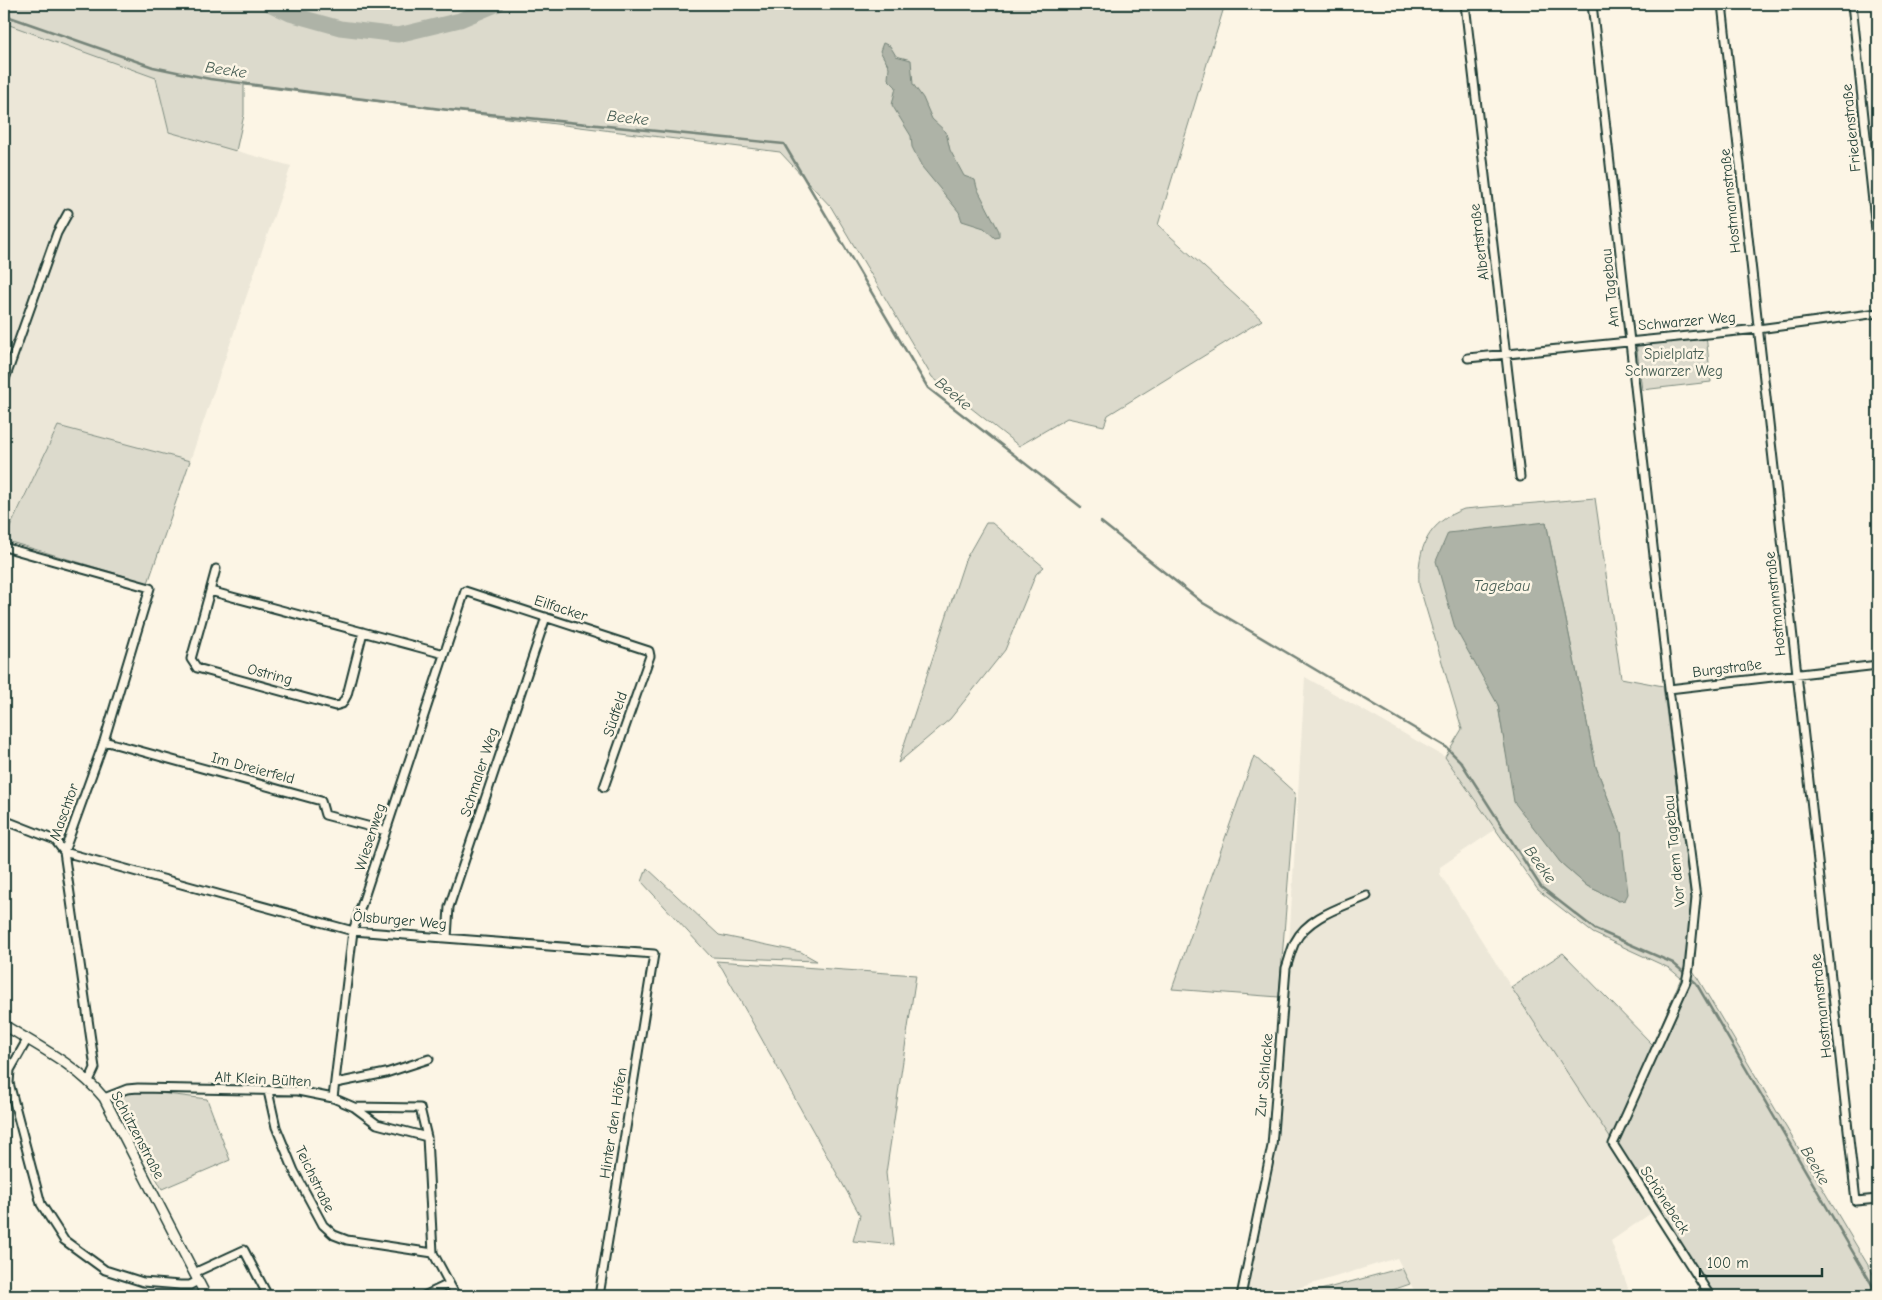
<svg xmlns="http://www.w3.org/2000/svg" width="1882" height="1300" font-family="'Comic Neue',sans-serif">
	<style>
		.built { fill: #ece7d8 }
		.green { fill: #dcdacc; stroke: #7e8c80; fill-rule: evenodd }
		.water { fill: #aeb3a7; stroke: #758479 }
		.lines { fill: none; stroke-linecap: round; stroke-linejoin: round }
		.stream { stroke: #758479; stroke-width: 2.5 }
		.river { stroke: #aeb3a7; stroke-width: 15 }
		.street-casing { stroke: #1f3d34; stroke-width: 11 }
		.secondary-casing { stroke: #1f3d34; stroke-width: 12 }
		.street { stroke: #fcf5e5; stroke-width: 7 }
		.secondary { stroke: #fcf5e5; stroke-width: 9 }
		.labels { text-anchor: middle; stroke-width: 5; stroke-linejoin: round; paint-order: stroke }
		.street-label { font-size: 15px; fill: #1f3d34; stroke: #fcf5e5 }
		.park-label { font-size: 15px; fill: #455c52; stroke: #fcf5e5 }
		.water-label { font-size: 16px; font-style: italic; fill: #435a51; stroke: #fcf5e5 }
	</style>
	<rect width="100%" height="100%" fill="#fcf5e5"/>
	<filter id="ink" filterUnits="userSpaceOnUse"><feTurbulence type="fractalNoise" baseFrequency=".02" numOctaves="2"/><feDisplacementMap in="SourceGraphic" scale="10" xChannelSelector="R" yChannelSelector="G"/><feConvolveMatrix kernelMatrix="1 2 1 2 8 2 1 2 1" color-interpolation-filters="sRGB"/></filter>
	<g filter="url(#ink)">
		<path class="built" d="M 4,23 L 156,78 L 169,132 L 291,166 L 190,461 L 58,426 L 4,537 Z
			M 1305,677 L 1445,757 L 1496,829 L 1440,867 L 1440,874 L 1511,987 L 1657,1209 L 1611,1241 L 1631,1296 L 1417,1296 L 1397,1258 L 1272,1296 L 1245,1296 L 1277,1146 Z"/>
		<path class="green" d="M 4,4 L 1225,4 L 1158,225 L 1262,320 L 1108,415 L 1104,426 L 1067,418 L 1019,446 L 932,377 L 831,207 L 780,152 L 244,85 L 244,115 L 236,151 L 169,132 L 156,78 L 4,23 Z
			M 1706,335 L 1711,382 L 1642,390 L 1636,342 Z
			M 58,426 L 190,461 L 148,583 L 4,540 Z
			M 1595,498 L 1621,678 L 1663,686 L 1691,898 L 1688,962 L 1878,1282 L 1878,1285 L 1863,1296 L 1714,1296 L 1511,987 L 1563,953 L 1653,1045 L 1681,978 L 1669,968 L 1593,933 L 1538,890 L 1445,757 L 1462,729 L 1419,585 C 1417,548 1428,522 1464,509 ZM 1546,522 L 1596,767 L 1621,832 L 1619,901 L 1587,886 L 1560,862 L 1506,752 L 1498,705 Z
			M 986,523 L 992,523 L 1044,567 L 1036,574 L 1005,650 L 950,719 L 898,763 L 965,560 Z
			M 1254,756 L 1295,793 L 1279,997 L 1172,989 Z
			M 647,868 L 719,935 L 801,952 L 817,961 L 711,957 L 642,882 Z
			M 716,961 L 916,975 L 886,1173 L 894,1245 L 853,1241 L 860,1215 L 722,968 Z
			M 143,1091 L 207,1099 L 230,1160 L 162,1189 L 115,1101 L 130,1092 Z
			M 1402,1268 L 1410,1284 L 1375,1296 L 1298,1296 Z"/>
		<path class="water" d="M 883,43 L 890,46 L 896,56 L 911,60 L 913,84 L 923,98 L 932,119 L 946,132 L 950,150 L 964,176 L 975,180 L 977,188 L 999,231 L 999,237 L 995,238 L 984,228 L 962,221 L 959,212 L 922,167 L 912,147 L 911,136 L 892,105 L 896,87 L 888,79 L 889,67 L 880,51 Z
			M 1546,522 L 1596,767 L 1621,832 L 1628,894 L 1625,900 L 1619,901 L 1587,886 L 1560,862 L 1514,802 L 1498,705 L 1455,628 L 1436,561 L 1448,533 Z"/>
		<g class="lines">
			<path class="stream" d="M 4,15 L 153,67 L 210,79 L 449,110 L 784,144 L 928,388 L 1081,507
				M 1101,522 L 1203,603 L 1446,747 L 1461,762 L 1541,887 L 1595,929 L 1673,963 L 1696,983 L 1878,1295"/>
			<path class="river" d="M 269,4 L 290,14 L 340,28 L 398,35 L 460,20 L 498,4"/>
			<g class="street-casing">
				<path id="street" d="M 1465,4 L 1520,477
					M 1592,4 L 1669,689 L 1696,898 L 1689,968 L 1686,982 L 1613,1144 L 1710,1296
					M 1722,4 L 1856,1201 L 1878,1199
					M 1852,4 L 1878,249
					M 1468,358 L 1758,329 L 1878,313
					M 4,382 L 57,233 L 68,213
					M 4,547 L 150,588 L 104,741 L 64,852 L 95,1068 L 89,1081
					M 210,591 L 216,569
					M 363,632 L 347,695 L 342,704 L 335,706 L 197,668 L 191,659 L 210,591 L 444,654
					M 1669,689 L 1878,665
					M 104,741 L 321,801 L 325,815 L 386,831
					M 4,820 L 55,840 L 64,852 L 353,931 L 654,954 L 599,1296
					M 447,938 L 449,907 L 546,617
					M 27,1040 L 10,1070 L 9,1083 L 41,1204 L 64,1240 L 105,1270 L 143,1282 L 180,1285 L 190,1285 L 198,1281
					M 336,1083 L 386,1073 L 429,1059
					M 268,1091 L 276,1127 L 294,1171 L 323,1225 L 334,1235 L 347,1240 L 433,1253
					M 104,1098 L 127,1089 L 138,1088 L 298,1091 L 333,1098 L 354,1107 L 377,1124 L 427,1137 L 433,1253 L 456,1296
					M 333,1098 L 353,931 L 465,591 L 649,651 L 650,656 L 604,787
					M 354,1107 L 420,1108 L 427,1137
					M 194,1273 L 244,1250 L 268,1296
					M 424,1296 L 449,1284
					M 1241,1296 L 1272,1146 L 1286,968 C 1289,960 1291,950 1295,942 C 1308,916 1343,907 1367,896"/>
			</g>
			<g class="secondary-casing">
				<path id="secondary" d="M 4,1025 C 39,1047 77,1065 104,1098 L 206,1296"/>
			</g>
			<use href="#street" class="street"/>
			<use href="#secondary" class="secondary"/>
		</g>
	</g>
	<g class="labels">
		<g class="street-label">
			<text transform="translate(1851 128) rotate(-96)" y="5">Friedenstraße</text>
			<text transform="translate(1730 201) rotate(-96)" y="5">Hostmannstraße</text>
			<text transform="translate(1479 242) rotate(-97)" y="5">Albertstraße</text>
			<text transform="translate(1610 288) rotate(-96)" y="5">Am Tagebau</text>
			<text transform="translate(1687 321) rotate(-5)" y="5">Schwarzer Weg</text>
			<text transform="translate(1775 604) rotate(-96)" y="5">Hostmannstraße</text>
			<text transform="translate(561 608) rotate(18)" y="5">Eilfacker</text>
			<text transform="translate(1727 668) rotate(-7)" y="5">Burgstraße</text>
			<text transform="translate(270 674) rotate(15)" y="5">Ostring</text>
			<text transform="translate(615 714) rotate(-71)" y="5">Südfeld</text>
			<text transform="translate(253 768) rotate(15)" y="5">Im Dreierfeld</text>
			<text transform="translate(479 772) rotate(-72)" y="5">Schmaler Weg</text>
			<text transform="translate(64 812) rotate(-70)" y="5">Maschtor</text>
			<text transform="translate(370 837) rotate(-72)" y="5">Wiesenweg</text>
			<text transform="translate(1674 851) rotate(-96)" y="5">Vor dem Tagebau</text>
			<text transform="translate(400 920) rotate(5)" y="5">Ölsburger Weg</text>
			<text transform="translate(1821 1006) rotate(-96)" y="5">Hostmannstraße</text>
			<text transform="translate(1264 1075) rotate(-85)" y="5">Zur Schlacke</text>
			<text transform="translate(263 1079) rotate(3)" y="5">Alt Klein Bülten</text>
			<text transform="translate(613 1123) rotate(-81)" y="5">Hinter den Höfen</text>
			<text transform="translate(138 1135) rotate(62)" y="5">Schützenstraße</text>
			<text transform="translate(315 1179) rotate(64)" y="5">Teichstraße</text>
			<text transform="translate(1665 1200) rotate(57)" y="5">Schönebeck</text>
		</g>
		<g class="park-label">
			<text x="1674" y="359">Spielplatz<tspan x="1674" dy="17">Schwarzer Weg</tspan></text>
		</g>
		<g class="water-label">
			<text transform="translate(226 69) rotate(8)" y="6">Beeke</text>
			<text transform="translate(628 117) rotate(6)" y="6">Beeke</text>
			<text transform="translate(954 393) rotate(40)" y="6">Beeke</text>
			<text x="1502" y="591">Tagebau</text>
			<text transform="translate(1541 864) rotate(54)" y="6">Beeke</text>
			<text transform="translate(1816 1165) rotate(60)" y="6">Beeke</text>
		</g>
	</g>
	<rect width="1882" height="1300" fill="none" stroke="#fcf5e5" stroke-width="20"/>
	<rect x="10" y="10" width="1862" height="1280" fill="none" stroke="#1f3d34" stroke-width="2" filter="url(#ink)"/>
	<path d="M1700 1268v8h122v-8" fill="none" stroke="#1f3d34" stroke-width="2.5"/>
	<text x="1707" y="1268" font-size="15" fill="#1f3d34" stroke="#fcf5e5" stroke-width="4" paint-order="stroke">100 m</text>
</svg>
